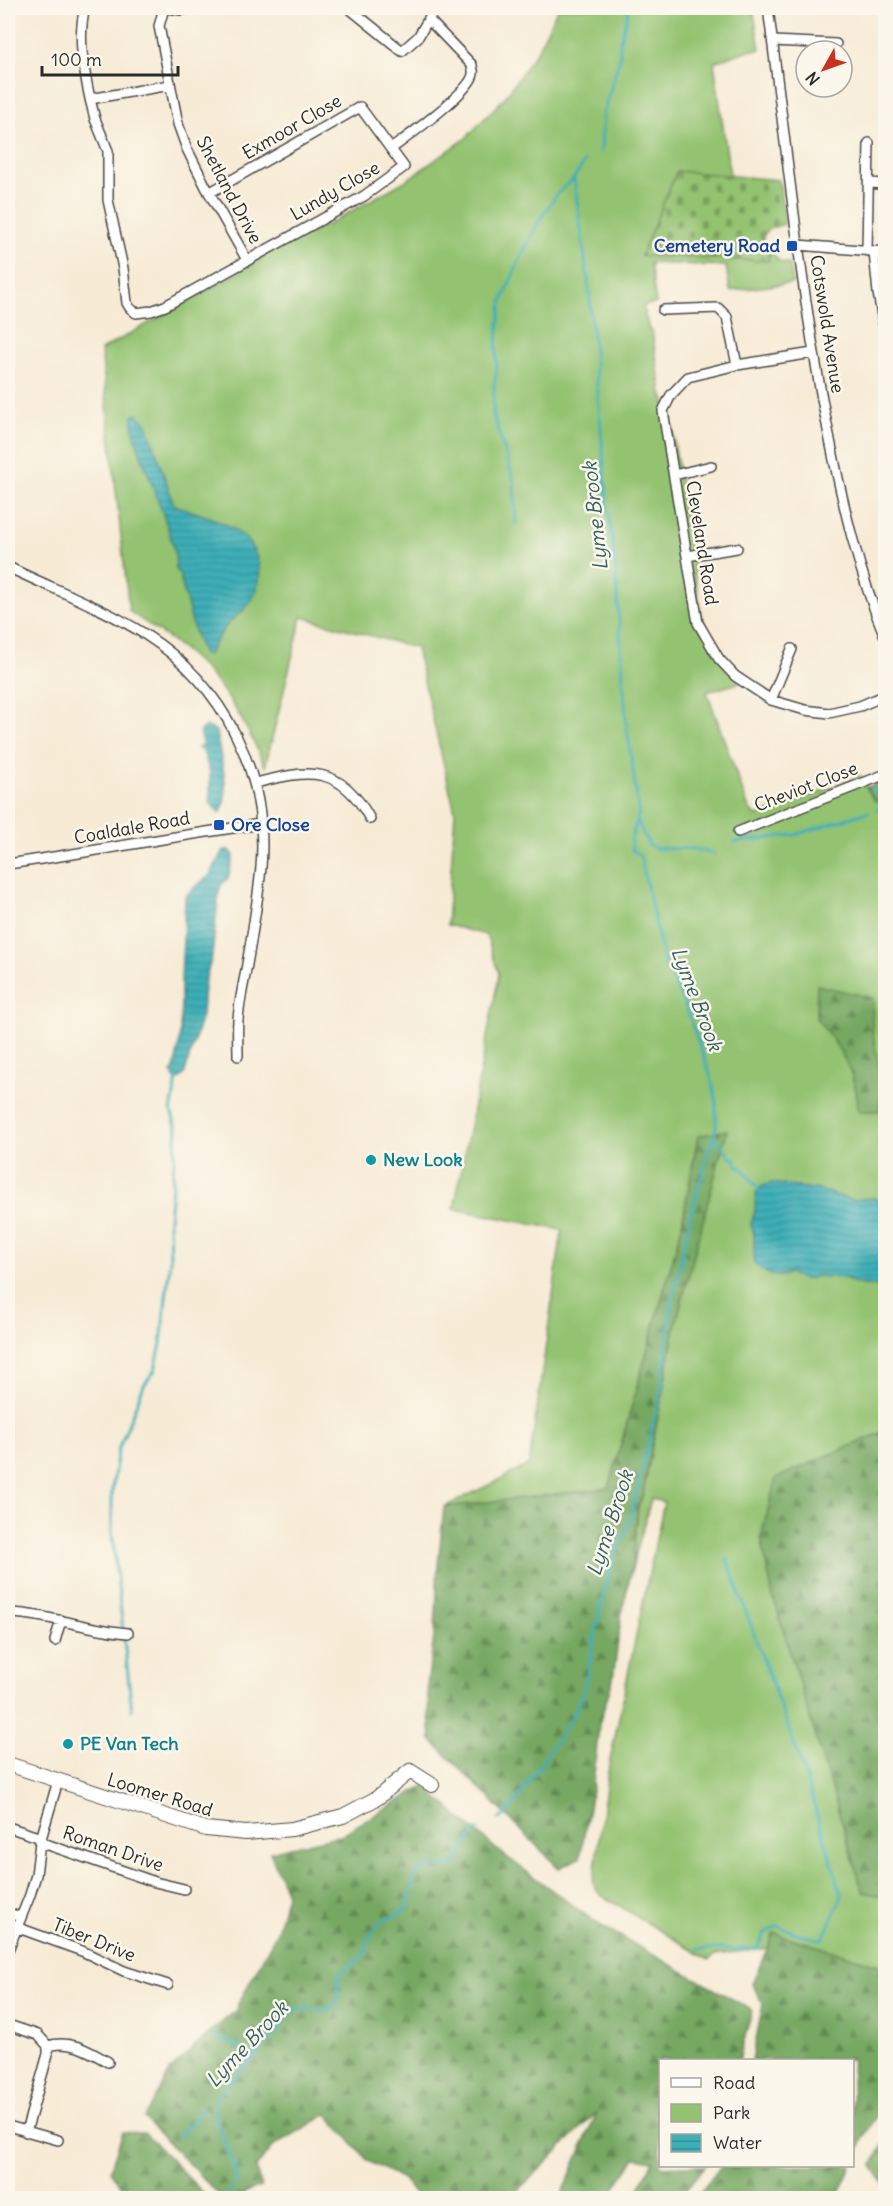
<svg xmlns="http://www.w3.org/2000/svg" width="893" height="2206" font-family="Delius,sans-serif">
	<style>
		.green { fill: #93c270; stroke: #5f764e; stroke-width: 1.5 }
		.forest { fill: url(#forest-firs); stroke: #506a46; stroke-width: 1.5 }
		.cemetery { fill: url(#cemetery-stones); stroke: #5f764e; stroke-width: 1.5 }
		.water { fill: url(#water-rules); stroke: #346d71; stroke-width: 1.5 }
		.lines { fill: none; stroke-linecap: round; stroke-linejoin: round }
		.stream { stroke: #3eafb7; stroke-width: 3 }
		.street-casing { stroke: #4a4845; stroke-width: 12 }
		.secondary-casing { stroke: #4a4845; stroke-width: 16 }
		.street { stroke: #fff; stroke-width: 9 }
		.secondary { stroke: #fff; stroke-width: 14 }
		.transit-dot { fill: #1a4fb4; stroke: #fbf7ec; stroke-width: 2 }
		.culture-dot { fill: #0f9aa8; stroke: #fbf7ec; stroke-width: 2 }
		.labels { text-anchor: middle; stroke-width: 5; stroke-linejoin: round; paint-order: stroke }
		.street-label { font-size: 18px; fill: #2b2b2b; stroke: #fbf7ec }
		.transit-label { font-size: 18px; font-weight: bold; fill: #164399; stroke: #fbf7ec; text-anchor: end }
		.culture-label { font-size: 18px; font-weight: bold; fill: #0d838f; stroke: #fbf7ec; text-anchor: start }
		.water-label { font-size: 20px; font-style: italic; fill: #336063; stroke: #fbf7ec }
	</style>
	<defs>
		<pattern id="forest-firs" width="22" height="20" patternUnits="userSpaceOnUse" patternTransform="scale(1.5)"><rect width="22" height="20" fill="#76a862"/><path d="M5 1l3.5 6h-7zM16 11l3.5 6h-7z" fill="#618951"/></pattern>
		<pattern id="cemetery-stones" width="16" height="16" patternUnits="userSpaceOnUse" patternTransform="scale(1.5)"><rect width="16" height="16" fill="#93c270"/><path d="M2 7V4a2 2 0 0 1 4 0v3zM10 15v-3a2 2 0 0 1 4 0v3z" fill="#789e5c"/></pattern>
		<pattern id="water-rules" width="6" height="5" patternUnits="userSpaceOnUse" patternTransform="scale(1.5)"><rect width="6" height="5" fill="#3eafb7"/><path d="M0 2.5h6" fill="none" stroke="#348f95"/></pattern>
	</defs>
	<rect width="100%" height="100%" fill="#fbf7ec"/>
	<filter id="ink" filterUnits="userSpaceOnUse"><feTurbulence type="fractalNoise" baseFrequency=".0167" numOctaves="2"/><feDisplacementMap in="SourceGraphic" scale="12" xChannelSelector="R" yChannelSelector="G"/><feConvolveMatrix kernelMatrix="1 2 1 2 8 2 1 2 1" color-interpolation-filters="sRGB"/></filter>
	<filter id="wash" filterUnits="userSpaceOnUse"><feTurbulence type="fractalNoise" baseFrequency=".008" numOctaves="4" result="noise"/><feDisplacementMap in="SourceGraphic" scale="24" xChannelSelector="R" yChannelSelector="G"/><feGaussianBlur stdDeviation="1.35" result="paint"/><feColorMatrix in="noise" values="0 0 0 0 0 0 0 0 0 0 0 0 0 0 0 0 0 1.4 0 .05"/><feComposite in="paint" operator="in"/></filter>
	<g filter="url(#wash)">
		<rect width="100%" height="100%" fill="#f7ebd6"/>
		<path class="green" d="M 558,8 L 753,8 L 760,49 L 747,51 L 714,62 L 730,176 L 677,172 L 641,256 L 768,261 L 770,250 L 780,262 L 790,264 L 793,283 L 730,291 L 726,266 L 650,263 L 656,303 L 643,306 L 649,330 L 652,331 L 662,393 L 670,415 L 701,615 L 713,644 L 738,674 L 739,683 L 707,692 L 749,809 L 757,816 L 861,776 L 874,799 L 885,799 L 885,1967 L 774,1933 L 768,1948 L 715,1955 L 709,1960 L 599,1894 L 593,1883 L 609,1765 L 664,1502 L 651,1499 L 633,1565 L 638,1507 L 643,1494 L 675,1327 L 698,1136 L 681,1230 L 609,1488 L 444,1507 L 529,1465 L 562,1230 L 454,1209 L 499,974 L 486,935 L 447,925 L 455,812 L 416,648 L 302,617 L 265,767 C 248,726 225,685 190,655 C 172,639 149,626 129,611 L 101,350 L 240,272 L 274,249 L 325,226 L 405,181 L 465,139 L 505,97 L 537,51 Z"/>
		<path class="forest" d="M 885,780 L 885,800 L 875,801 L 866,788 Z
			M 817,985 L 873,998 L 872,1027 L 882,1088 L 879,1111 L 858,1111 C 858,1075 839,1045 816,1018 Z
			M 727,1130 L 675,1327 L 643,1494 L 638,1507 L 633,1565 L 622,1611 L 613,1679 L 599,1724 L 593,1785 L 580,1858 L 559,1868 L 431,1740 L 427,1685 L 435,1630 L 438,1564 L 444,1507 L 609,1488 L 681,1230 L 698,1136 Z
			M 885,1431 L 886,1701 L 877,1717 L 885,1730 L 885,1897 L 863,1892 L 772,1593 L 761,1537 L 776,1478 Z
			M 424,1786 L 496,1849 L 598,1924 L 752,2010 L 739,2060 L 660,2060 L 660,2166 L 705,2166 L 680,2198 L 634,2198 L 653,2161 L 635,2158 L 608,2198 L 560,2198 L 597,2112 L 511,2198 L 418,2198 L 403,2179 L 368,2161 L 327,2114 L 274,2146 L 256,2167 L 261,2187 L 246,2192 L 240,2198 L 222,2198 L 144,2118 L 171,2070 L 211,2031 L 237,2010 L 238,2004 L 277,1932 L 287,1894 L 270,1852 L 341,1835 Z
			M 774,1933 L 885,1967 L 885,2101 L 863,2139 L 853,2162 L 852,2060 L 752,2060 L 763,2004 L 752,1984 Z
			M 123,2132 L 145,2133 L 208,2198 L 128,2198 L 110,2170 Z
			M 885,2141 L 885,2186 L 872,2166 Z
			M 721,2166 L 851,2166 L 837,2198 L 696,2198 Z"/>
		<path class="cemetery" d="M 677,171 L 779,180 L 785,224 L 770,228 C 761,236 761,241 768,250 L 768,261 L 641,256 Z"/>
		<path class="water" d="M 137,414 L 147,424 L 174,505 C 207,517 252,525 259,566 C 261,580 258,593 248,605 C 243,612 234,617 228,624 C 220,633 214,644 208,655 L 203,655 L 194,630 L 179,573 L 175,568 C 181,550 144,467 137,443 C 135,434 131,425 133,416 Z
			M 206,726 L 216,731 C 219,754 232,790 221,812 L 219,812 L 210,803 L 210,773 L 203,751 L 198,748 L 202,746 L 200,731 Z
			M 224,850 L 229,850 L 234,855 L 228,878 L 221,885 L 219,892 L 212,956 L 204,985 L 202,1016 L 184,1075 L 176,1082 L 172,1074 C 183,1044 180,1012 181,981 C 182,953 184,925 185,897 L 191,890 L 209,876 Z
			M 772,1183 L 819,1190 L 851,1200 L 874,1198 L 885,1205 L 885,1283 L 875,1286 L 856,1284 L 845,1278 L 816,1276 L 809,1279 L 802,1279 L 789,1273 C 776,1281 764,1273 754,1263 L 754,1233 L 751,1225 L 755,1211 L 756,1193 L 762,1186 Z"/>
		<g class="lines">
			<path class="stream" d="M 601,152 L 603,114 L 620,57 L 620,42 L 629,8
				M 516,523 L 514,481 L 493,414 L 494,386 L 497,367 L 496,347 L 502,302 L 518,263 L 539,221 L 557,194 L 574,178
				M 871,791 L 886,786
				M 878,809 L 886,806
				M 637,820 L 649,845 L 655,848 L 695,849 L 714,854
				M 735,842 L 795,835 L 868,812
				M 713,1137 L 727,1151 L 729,1157 L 735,1159 L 737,1165 L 741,1167 L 759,1189
				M 132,1710 L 112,1533 L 112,1491 L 118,1450 L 144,1385 L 155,1370 L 161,1344 L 170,1261 L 169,1219 L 177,1129 L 171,1111 L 177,1079
				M 499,1819 L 505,1815 L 520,1795 L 574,1714 L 583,1695 L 604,1592 L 614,1556 L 628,1527 L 649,1442 L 662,1387 L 671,1309 L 690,1217 L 716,1127 L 716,1099 L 710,1074 L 684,1003 L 664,961 L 640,855 L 632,850 L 631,840 L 639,813 L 626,721 L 615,562 L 607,499 L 588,281 L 574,178 L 585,161
				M 697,1949 L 757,1949 L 764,1934 L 777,1926 L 802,1935 L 822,1940 L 842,1896 L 804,1772 L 727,1559
				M 213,2035 L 255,2055
				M 178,2137 L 202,2110
				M 225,2198 C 228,2194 234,2188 236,2182 C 239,2171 222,2137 217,2123 C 215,2116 215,2108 214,2100 L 279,2030 L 287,2016 L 297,2008 L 327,2010 L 338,2002 L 338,1976 L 366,1953 L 367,1941 L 382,1920 L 391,1918 L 407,1908 L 415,1875 L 430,1867 L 453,1866 L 476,1830 L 479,1830"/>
		</g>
	</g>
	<g filter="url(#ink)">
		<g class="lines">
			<g class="street-casing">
				<path id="street" d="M 85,8 C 77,37 84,70 90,99 L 170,85
					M 164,8 L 159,26 L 178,124 L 187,149 L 206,187 L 247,260
					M 168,8 L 181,10 L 193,8
					M 349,8 L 402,51 L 418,37 L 435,8
					M 768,8 C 787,149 800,290 828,430 C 842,501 858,572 886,639
					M 773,41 L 836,44
					M 90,99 L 95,119 L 108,151 L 108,200 L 123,268 L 127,303 L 130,308 L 136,313 L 151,311 L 165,306 L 364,196 L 404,167 L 360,107 L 209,193
					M 391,149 C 407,137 471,91 473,74 C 474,71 472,68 472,65 L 429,20
					M 869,183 L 886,184
					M 798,245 L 886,252
					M 867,251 L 869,143
					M 874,252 L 878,293 L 886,338
					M 663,310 L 718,308 L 727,317 L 737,365
					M 813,353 L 737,365 L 688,377 L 671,395 L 663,411 L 698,623 L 719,659 L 735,676 L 771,700 L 805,710 L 829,713 L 860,706 L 886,695
					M 674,475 L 711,466
					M 687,556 L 737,548
					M 8,567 C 53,589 104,608 146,635 C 224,685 269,774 261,867 C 258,902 252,936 246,970 C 243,987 239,1003 238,1020 C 237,1032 238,1044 238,1056
					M 771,700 L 792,649
					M 256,783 C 309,769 341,765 370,819
					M 738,832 L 886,774
					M 8,864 C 93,852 177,835 262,824
					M 8,1613 C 49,1614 87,1630 128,1633
					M 55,1641 L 61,1620
					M 8,1827 L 41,1838
					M 40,1842 L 155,1882 L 184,1889
					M 8,1913 L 21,1917
					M 16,1927 L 82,1951 L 124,1971 L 168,1985
					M 8,1950 L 30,1895 L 36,1875 L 40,1842 L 58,1781
					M 8,2025 L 38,2035 L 48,2046 C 70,2039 89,2051 108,2062
					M 8,2126 L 58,2140
					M 26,2132 L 48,2054 L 48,2046"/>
			</g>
			<g class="secondary-casing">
				<path id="secondary" d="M 8,1764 L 206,1829 L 246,1833 L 292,1829 L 343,1816 L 377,1798 L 410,1771 L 432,1785"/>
			</g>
			<use href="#street" class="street"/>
			<use href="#secondary" class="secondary"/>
		</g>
	</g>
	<g class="transit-dot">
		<rect x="786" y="240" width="12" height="12" rx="3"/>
		<rect x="213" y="819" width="12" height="12" rx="3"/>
	</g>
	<g class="culture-dot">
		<circle cx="371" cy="1160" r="6"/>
		<circle cx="68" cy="1744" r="6"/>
	</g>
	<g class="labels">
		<g class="street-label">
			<text transform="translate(292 127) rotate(-30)" y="6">Exmoor Close</text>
			<text transform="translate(229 190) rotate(62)" y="6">Shetland Drive</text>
			<text transform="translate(335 191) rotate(-30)" y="6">Lundy Close</text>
			<text transform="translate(827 324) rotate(81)" y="6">Cotswold Avenue</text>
			<text transform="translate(702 543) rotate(81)" y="6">Cleveland Road</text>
			<text transform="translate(806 787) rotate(-21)" y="6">Cheviot Close</text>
			<text transform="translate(132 828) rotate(-10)" y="6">Coaldale Road</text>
			<text transform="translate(160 1795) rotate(17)" y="6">Loomer Road</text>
			<text transform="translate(113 1849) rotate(19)" y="6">Roman Drive</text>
			<text transform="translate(94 1940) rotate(22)" y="6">Tiber Drive</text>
		</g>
		<g class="transit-label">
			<text x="780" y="252">Cemetery Road</text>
			<text x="231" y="831" text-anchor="start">Ore Close</text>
		</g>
		<g class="culture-label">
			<text x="383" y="1166">New Look</text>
			<text x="80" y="1750">PE Van Tech</text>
		</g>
		<g class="water-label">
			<text transform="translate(595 516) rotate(-96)" y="7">Lyme Brook</text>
			<text transform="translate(697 999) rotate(69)" y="7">Lyme Brook</text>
			<text transform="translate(610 1523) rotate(-72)" y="7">Lyme Brook</text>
			<text transform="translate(247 2044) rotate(-47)" y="7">Lyme Brook</text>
		</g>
	</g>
	<rect width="893" height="2206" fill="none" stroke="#fbf7ec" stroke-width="30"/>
	<rect x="659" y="2059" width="195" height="108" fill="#fbf7ec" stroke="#a8a59f" stroke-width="1.5"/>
	<rect x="671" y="2078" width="30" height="9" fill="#ffffff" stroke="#a8a59f" stroke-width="1.5"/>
	<text x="713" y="2089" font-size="18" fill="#2b2b2b">Road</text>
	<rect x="671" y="2104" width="30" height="18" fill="#93c270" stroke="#a8a59f" stroke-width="1.5"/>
	<text x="713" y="2119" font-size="18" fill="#2b2b2b">Park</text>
	<rect x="671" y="2134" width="30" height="18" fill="url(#water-rules)" stroke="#a8a59f" stroke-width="1.5"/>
	<text x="713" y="2149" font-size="18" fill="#2b2b2b">Water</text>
	<g transform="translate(824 69) rotate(230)"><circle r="28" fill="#fbf7ec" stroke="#a8a59f" stroke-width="1.5"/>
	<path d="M0-4.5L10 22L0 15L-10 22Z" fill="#c8321e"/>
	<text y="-9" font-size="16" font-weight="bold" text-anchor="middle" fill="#2b2b2b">N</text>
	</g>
	<path d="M42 66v9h136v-9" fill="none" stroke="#2b2b2b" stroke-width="3"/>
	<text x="51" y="66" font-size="18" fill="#2b2b2b" stroke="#fbf7ec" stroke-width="4.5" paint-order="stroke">100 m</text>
</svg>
